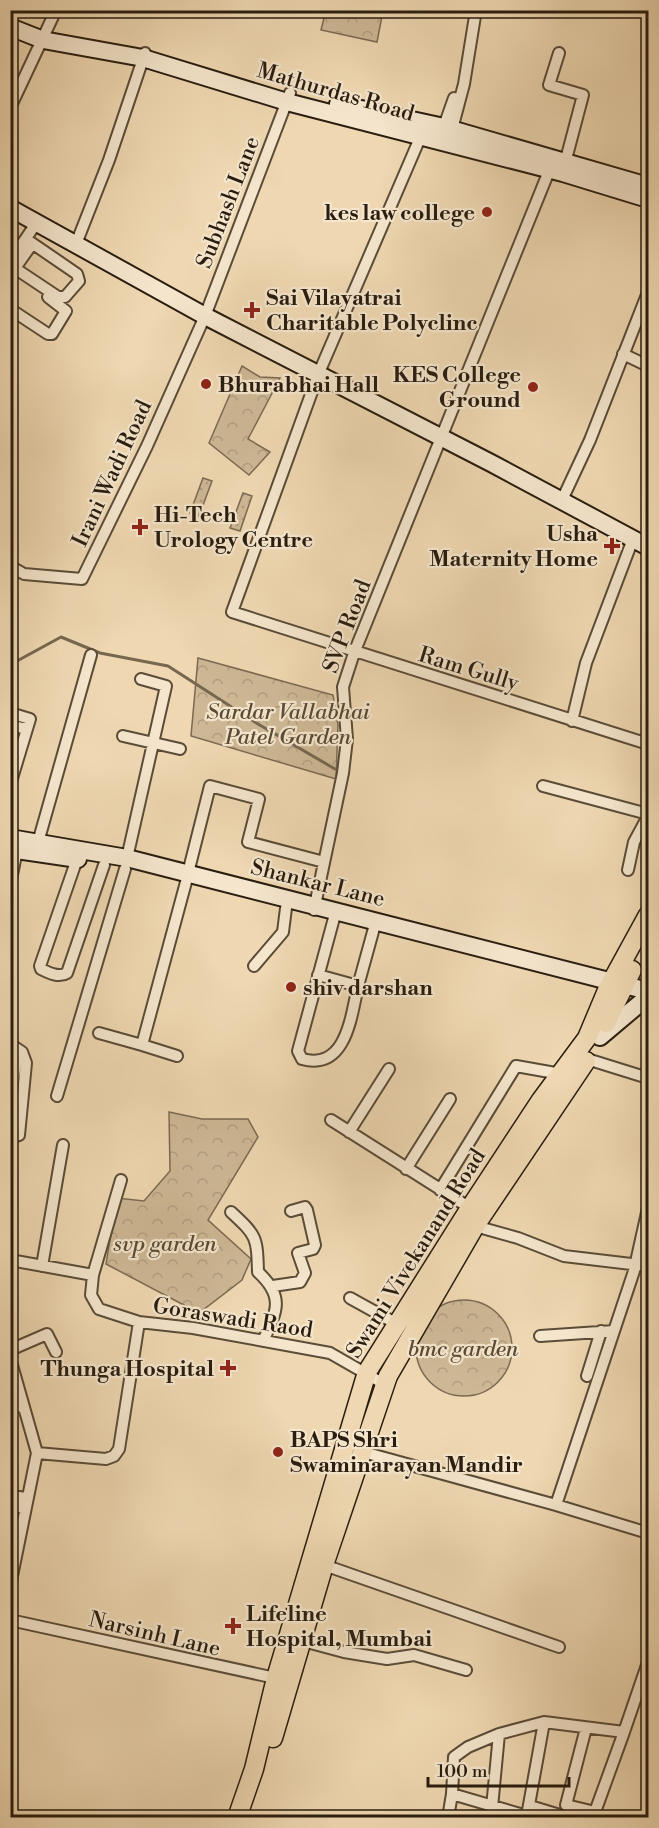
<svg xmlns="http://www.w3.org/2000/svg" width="659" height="1828" font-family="'Libre Bodoni',serif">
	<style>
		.grass { fill: url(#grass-dots); stroke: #7b6a52; stroke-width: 1.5 }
		.park { fill: url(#park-crowns); stroke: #7b6a52; stroke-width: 1.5 }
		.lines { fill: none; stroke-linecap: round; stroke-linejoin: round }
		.stream { stroke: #77674f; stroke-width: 3 }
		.street-casing { stroke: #5a4c38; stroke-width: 14 }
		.secondary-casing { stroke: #291d0f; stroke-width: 20 }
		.primary-casing { stroke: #291d0f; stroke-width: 21 }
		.street { stroke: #f4e5cc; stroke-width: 10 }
		.secondary { stroke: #f4e5cc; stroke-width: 16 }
		.primary { stroke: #eed7b1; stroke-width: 18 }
		.poi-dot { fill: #8f2418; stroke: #f4e5cc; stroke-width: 2 }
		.labels { text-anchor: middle; stroke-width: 4.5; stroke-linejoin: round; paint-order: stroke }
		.street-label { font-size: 22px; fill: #291d0f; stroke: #f4e5cc }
		.poi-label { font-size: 22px; font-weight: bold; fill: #291d0f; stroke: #f4e5cc; text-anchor: start }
		.park-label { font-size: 22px; font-style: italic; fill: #5a4b37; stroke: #f4e5cc }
	</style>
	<defs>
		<pattern id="grass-dots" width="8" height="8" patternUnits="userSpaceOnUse" patternTransform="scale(1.5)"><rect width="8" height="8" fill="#cdb795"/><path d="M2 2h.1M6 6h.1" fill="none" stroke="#b09d7f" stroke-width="1.8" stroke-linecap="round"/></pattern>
		<pattern id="park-crowns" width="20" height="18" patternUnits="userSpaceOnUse" patternTransform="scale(1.5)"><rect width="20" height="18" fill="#cdb795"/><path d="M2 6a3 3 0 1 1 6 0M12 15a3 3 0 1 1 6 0" fill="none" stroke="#b09d7f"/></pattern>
	</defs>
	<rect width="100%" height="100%" fill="#eed7b1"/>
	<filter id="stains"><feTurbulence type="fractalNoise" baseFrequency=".00333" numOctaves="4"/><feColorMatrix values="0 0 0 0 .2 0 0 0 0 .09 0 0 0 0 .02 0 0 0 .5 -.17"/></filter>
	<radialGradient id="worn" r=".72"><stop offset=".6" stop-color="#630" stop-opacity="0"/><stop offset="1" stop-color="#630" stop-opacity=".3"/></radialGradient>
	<path class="grass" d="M 203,478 L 212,481 L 199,516 L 190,513 Z
		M 243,493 L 252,496 L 240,531 L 230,528 Z"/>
	<path class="park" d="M 326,10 L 383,11 L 377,42 L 321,30 Z
		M 242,366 L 260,377 L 280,378 L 248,439 L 270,452 L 249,475 L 209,443 Z
		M 198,658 L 333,695 L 338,725 L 336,779 L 191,736 Z
		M 169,1112 L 202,1119 L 248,1119 L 258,1137 L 208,1220 L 251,1259 L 242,1280 L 199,1313 L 106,1264 L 117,1198 L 144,1201 L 170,1171 Z
		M416 1348a48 48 0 1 1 96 0a48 48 0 1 1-96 0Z"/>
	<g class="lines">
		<path class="stream" d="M 10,661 L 17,661 L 61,637 L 100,653 L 168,666 L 258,724 L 335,769"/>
		<g class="street-casing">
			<path id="street" d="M 559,53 L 549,85 L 583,95 L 564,167
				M 10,108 L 56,10
				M 442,132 L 454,98
				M 451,133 L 464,84 L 476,10
				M 420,138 L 318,375 L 232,612 L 648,744
				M 76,244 L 109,160 L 145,53
				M 10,262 L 37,222
				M 10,265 L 58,297 L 65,297 L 79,281 L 77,274 L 26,239
				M 15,268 L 32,244
				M 10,309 L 48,334 L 52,334 L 66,311 L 48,297
				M 623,354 L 648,366
				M 562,500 L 590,440 L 648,292
				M 10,566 L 24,574 L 82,579 L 147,446 L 205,316 L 290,93
				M 10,713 L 30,719 L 10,785
				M 572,721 L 586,663 L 633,539
				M 10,725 L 26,729
				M 123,736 L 180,749
				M 543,786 L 648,814
				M 37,846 L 91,655
				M 127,858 L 166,686 L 141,679
				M 77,859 L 40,966 L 41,969 C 49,973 59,978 67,973 L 104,865
				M 628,870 L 634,842 L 648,816
				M 188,873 L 210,786 L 259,799 L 248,842 L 324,862
				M 10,885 L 17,850
				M 314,910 L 343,773 L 347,739 L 343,687 L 354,653 L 549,171
				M 254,966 L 283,932 L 286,908
				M 318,975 L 358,986 C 351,1017 346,1071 302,1059 L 298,1051 L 334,918
				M 358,986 L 374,928
				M 99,1033 L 142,1045 L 186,882
				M 10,1044 L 22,1052 L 26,1063 L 19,1135 L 10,1138
				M 142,1045 L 177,1056
				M 10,1053 L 17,1056 L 10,1105
				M 587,1059 L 648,1078
				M 57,1096 L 125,869
				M 331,1120 L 470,1208
				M 349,1132 L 389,1069
				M 406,1169 L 450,1099
				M 440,1190 L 516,1066 L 561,1074
				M 231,1212 C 257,1236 257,1237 258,1272 C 285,1297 277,1311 263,1341
				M 475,1226 L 518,1238 L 564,1256 L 648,1266
				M 10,1260 L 93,1275 L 91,1295 L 99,1309 L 139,1322 L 119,1449 L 114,1456 L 106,1459 L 37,1453 L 10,1586
				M 42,1266 L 63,1145
				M 93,1275 L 121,1180
				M 273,1286 L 300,1282 L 305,1273 L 298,1253 L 313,1249 L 315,1245 L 307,1210 L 305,1207 L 291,1211
				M 350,1298 L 397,1324
				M 139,1322 L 193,1328 L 330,1353 L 384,1384
				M 540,1336 L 614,1331
				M 10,1350 L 47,1334 L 56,1352
				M 10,1358 L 37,1453
				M 587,1376 L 601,1331
				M 10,1405 L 23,1407
				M 363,1452 L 556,1505 L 648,1533
				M 10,1496 L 27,1498
				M 10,1505 L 24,1508
				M 556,1505 L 634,1271 L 648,1208
				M 324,1565 L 559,1647
				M 10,1620 L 280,1679
				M 303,1641 L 344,1652 L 387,1659 L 414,1655 L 466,1670
				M 586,1728 L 566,1805 L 595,1812 L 624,1732
				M 452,1794 L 454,1757 L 468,1747 L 499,1734
				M 530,1806 L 563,1816
				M 448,1818 L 452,1794 L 527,1816 L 544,1722
				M 491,1818 L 499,1734 L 544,1722 L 624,1732 L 648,1662"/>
		</g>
		<g class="secondary-casing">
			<path id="secondary" d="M 10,27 L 43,40 L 143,58 L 287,102 L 563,173 L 648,199
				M 338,104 L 444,127 L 648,186
				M 10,208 L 205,316 L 491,463 L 648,547
				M 10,838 L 127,858 L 648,991
				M 10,849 L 78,859
				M 600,1037 L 645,999"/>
		</g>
		<g class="primary-casing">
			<path id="primary" d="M 606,1023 L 632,970
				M 273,1738 L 324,1565 L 388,1376 L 475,1226 L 586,1061
				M 237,1818 L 254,1769 L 276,1678 L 367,1372 L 470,1208 L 541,1100 L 587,1038 L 608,988 L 648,915"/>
		</g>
		<use href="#street" class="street"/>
		<use href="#secondary" class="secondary"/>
		<use href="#primary" class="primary"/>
	</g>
	<g class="poi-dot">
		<circle cx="487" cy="212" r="6"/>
		<path d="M249 301h6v6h6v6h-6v6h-6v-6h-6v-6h6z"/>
		<circle cx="206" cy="384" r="6"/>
		<circle cx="533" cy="387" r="6"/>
		<path d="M137 518h6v6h6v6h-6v6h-6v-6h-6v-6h6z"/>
		<path d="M609 537h6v6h6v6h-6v6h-6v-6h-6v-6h6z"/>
		<circle cx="291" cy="987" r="6"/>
		<path d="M225 1359h6v6h6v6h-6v6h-6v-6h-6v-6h6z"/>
		<circle cx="278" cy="1452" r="6"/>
		<path d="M230 1617h6v6h6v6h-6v6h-6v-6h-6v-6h6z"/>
	</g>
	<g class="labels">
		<g class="street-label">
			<text transform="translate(336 91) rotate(16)" y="8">Mathurdas Road</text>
			<text transform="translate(227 202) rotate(-69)" y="8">Subhash Lane</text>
			<text transform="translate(111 473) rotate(-65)" y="8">Irani Wadi Road</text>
			<text transform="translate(346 626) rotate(-69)" y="8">SVP Road</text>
			<text transform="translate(469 668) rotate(17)" y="8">Ram Gully</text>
			<text transform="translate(318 882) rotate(14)" y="8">Shankar Lane</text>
			<text transform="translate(415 1253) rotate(-58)" y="8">Swami Vivekanand Road</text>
			<text transform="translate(233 1317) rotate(9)" y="8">Goraswadi Raod</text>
			<text transform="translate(155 1633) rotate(13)" y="8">Narsinh Lane</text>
		</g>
		<g class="poi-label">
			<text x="475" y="220" text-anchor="end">kes law college</text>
			<text x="266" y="305">Sai Vilayatrai<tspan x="266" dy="25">Charitable Polyclinc</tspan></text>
			<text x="521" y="382" text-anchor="end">KES College<tspan x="521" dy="25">Ground</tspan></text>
			<text x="218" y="392">Bhurabhai Hall</text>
			<text x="154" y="522">Hi-Tech<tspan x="154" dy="25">Urology Centre</tspan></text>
			<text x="598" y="541" text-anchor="end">Usha<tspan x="598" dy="25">Maternity Home</tspan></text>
			<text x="303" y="995">shiv darshan</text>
			<text x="214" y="1376" text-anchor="end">Thunga Hospital</text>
			<text x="290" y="1447">BAPS Shri<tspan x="290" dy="25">Swaminarayan Mandir</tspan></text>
			<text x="246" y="1621">Lifeline<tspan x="246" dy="25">Hospital, Mumbai</tspan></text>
		</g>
		<g class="park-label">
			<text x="288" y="719">Sardar Vallabhai<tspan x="288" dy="25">Patel Garden</tspan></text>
			<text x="165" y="1251">svp garden</text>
			<text x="463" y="1356">bmc garden</text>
		</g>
	</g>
	<rect width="659" height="1828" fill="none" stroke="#eed7b1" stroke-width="36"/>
	<rect x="12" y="12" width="635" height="1804" fill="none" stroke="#291d0f" stroke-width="3"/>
	<rect x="18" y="18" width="623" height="1792" fill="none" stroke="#291d0f" stroke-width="1.5"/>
	<path d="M428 1777v9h141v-9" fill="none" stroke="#291d0f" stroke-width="3"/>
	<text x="437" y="1777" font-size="18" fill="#291d0f" stroke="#f4e5cc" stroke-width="4.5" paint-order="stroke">100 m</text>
	<rect width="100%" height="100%" filter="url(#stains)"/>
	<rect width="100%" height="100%" fill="url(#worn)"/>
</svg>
